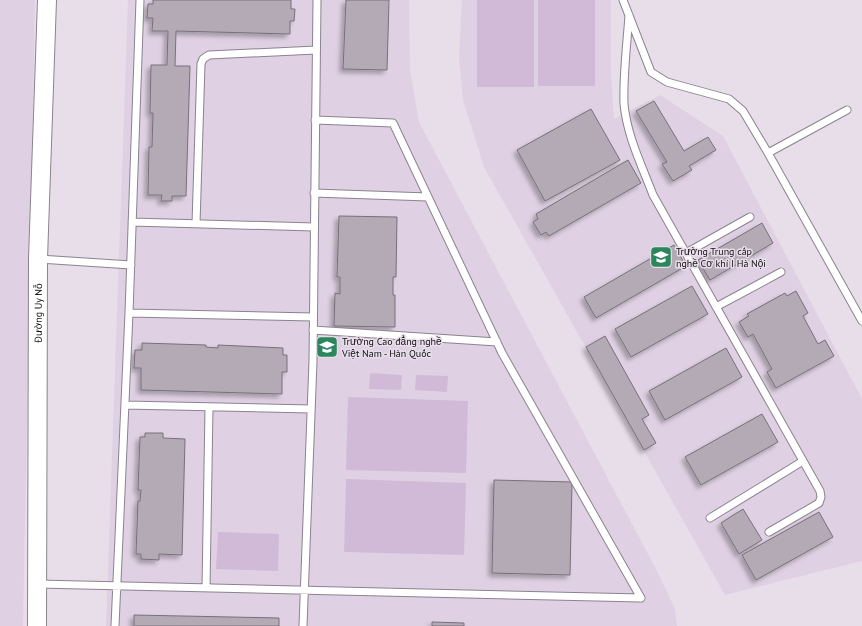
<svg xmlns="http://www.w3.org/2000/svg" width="862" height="626" font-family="'PT Sans',sans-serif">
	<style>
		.built { fill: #dfd1e3 }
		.green { fill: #d0bad8 }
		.building { fill: #b3aab6; stroke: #78707a; filter: url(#shadow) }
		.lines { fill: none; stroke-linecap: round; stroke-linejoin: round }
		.service-casing { stroke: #8b838e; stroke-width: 9 }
		.tertiary-casing { stroke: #8b838e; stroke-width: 20 }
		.service { stroke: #fff; stroke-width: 7 }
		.tertiary { stroke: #fff; stroke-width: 18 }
		.labels { text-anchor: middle; stroke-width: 3; stroke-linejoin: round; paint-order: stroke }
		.poi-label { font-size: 10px; fill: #120f13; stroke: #e7deea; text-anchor: start }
		.street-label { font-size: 10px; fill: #120f13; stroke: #e7deea }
	</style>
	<defs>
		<filter id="shadow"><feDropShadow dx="-3.5" dy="3.5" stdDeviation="2" flood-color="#0004"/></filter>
	</defs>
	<rect width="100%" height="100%" fill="#e7deea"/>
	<path class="built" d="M 0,0 L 35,0 L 23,626 L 0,626 Z
		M 128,0 L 409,0 L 410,70 L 419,122 L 658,573 L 675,609 L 677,626 L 106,626 Z
		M 462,0 L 611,0 L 611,73 L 614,119 L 660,95 L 723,136 L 862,399 L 862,561 L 725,595 L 484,167 L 463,100 L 459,56 Z"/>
	<path class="green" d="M 477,0 L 534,0 L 534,87 L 477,87 Z
		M 538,0 L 595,0 L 595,86 L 538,86 Z
		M 370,373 L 402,375 L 401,390 L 369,389 Z
		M 416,375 L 448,376 L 447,392 L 415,390 Z
		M 348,397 L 468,401 L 466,473 L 346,470 Z
		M 346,479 L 466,483 L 464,555 L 344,552 Z
		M 218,532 L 279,534 L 278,571 L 216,569 Z"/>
	<path class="building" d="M 153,0 L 291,0 L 291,9 L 295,9 L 294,21 L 290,21 L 290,34 L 176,31 L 175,66 L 190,66 L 186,196 L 172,196 L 172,201 L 161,201 L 162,195 L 148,195 L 149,147 L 152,147 L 153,113 L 150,113 L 151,65 L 167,65 L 168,31 L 152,31 L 153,18 L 147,18 L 148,4 L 153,4 Z
		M 346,0 L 389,0 L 387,70 L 343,69 Z
		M 654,101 L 684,151 L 708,137 L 716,150 L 689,166 L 692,170 L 673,181 L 662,164 L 667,162 L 636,111 Z
		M 591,109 L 620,160 L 545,201 L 517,150 Z
		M 628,160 L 641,183 L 549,236 L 546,232 L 541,235 L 533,222 L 538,219 L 536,214 Z
		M 339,216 L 397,217 L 396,277 L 393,277 L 393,295 L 395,295 L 395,327 L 334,326 L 335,293 L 340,294 L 340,277 L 337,277 Z
		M 762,223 L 773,243 L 710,280 L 698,260 Z
		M 674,245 L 686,266 L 596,318 L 584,297 Z
		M 692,286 L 708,314 L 631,357 L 615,329 Z
		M 796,291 L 808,313 L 803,316 L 818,344 L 825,340 L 834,356 L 776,388 L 767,372 L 772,369 L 753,334 L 748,337 L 739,322 L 749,316 L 747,314 L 785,293 L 787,296 Z
		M 605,336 L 649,415 L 642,419 L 656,443 L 644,450 L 586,347 Z
		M 142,343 L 206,345 L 206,347 L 218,348 L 218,345 L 283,348 L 283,355 L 287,355 L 287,372 L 282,372 L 282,394 L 141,390 L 141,368 L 134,368 L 135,350 L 142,350 Z
		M 726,348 L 742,377 L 665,420 L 649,391 Z
		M 762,414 L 778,442 L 701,485 L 685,457 Z
		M 145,433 L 163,433 L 163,438 L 185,439 L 182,555 L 159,554 L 159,560 L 141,559 L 141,554 L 136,554 L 138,501 L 140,501 L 141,490 L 138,490 L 140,437 L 145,437 Z
		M 494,480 L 572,482 L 570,575 L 492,573 Z
		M 743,509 L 762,540 L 739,554 L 721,523 Z
		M 819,512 L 833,537 L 756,580 L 742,555 Z
		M 134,615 L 279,618 L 279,626 L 134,626 Z
		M 432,622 L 464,623 L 464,626 L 432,626 Z"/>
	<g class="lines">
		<g class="service-casing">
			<path id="service" d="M 623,0 L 651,72 L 667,82 L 729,99 L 743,111 L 768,153 L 862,321
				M 629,15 C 627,44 623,75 624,104 C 627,136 642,166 653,195 L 820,491 L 821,497 L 819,503 L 769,532
				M 315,120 L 393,123 L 502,353 L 641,598
				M 768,153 L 847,110
				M 314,193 L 428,197
				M 132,222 L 314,227
				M 196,224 L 201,64 L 203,59 L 209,55 L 316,50
				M 686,253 L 750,217
				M 39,259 L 131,265
				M 716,307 L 781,272
				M 129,313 L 313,317
				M 313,330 L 497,342
				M 125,405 L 311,409
				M 710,518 L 803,461
				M 38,584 L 641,598
				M 206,588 L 209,408
				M 115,626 L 129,313 L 140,0
				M 303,626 L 313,361 L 317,0"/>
		</g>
		<g class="tertiary-casing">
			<g id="tertiary">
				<path id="s1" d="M 37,626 L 38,259 L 47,0"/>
			</g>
		</g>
		<use href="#service" class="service"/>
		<use href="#tertiary" class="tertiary"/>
	</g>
	<defs>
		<g id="school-square" transform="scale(1.15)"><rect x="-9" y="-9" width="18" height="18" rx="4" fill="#2c865c" stroke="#e7deea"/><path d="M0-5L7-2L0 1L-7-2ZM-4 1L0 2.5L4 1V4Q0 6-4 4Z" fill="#fff"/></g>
		<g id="university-square" transform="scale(1.15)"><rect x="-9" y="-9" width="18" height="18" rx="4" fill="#2c865c" stroke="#e7deea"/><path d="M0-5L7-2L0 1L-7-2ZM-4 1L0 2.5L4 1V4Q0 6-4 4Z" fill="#fff"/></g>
	</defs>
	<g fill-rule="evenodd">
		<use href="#school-square" x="661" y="257"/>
		<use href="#university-square" x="327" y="347"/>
	</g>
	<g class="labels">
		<g class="poi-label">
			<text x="676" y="255">Trường Trung cấp<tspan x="676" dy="12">nghề Cơ khí I Hà Nội</tspan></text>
			<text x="342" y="345">Trường Cao đẳng nghề<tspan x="342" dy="12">Việt Nam - Hàn Quốc</tspan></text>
		</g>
		<g class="street-label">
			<text dy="4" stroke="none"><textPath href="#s1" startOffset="313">Đường Uy Nỗ</textPath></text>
		</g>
	</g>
</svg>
